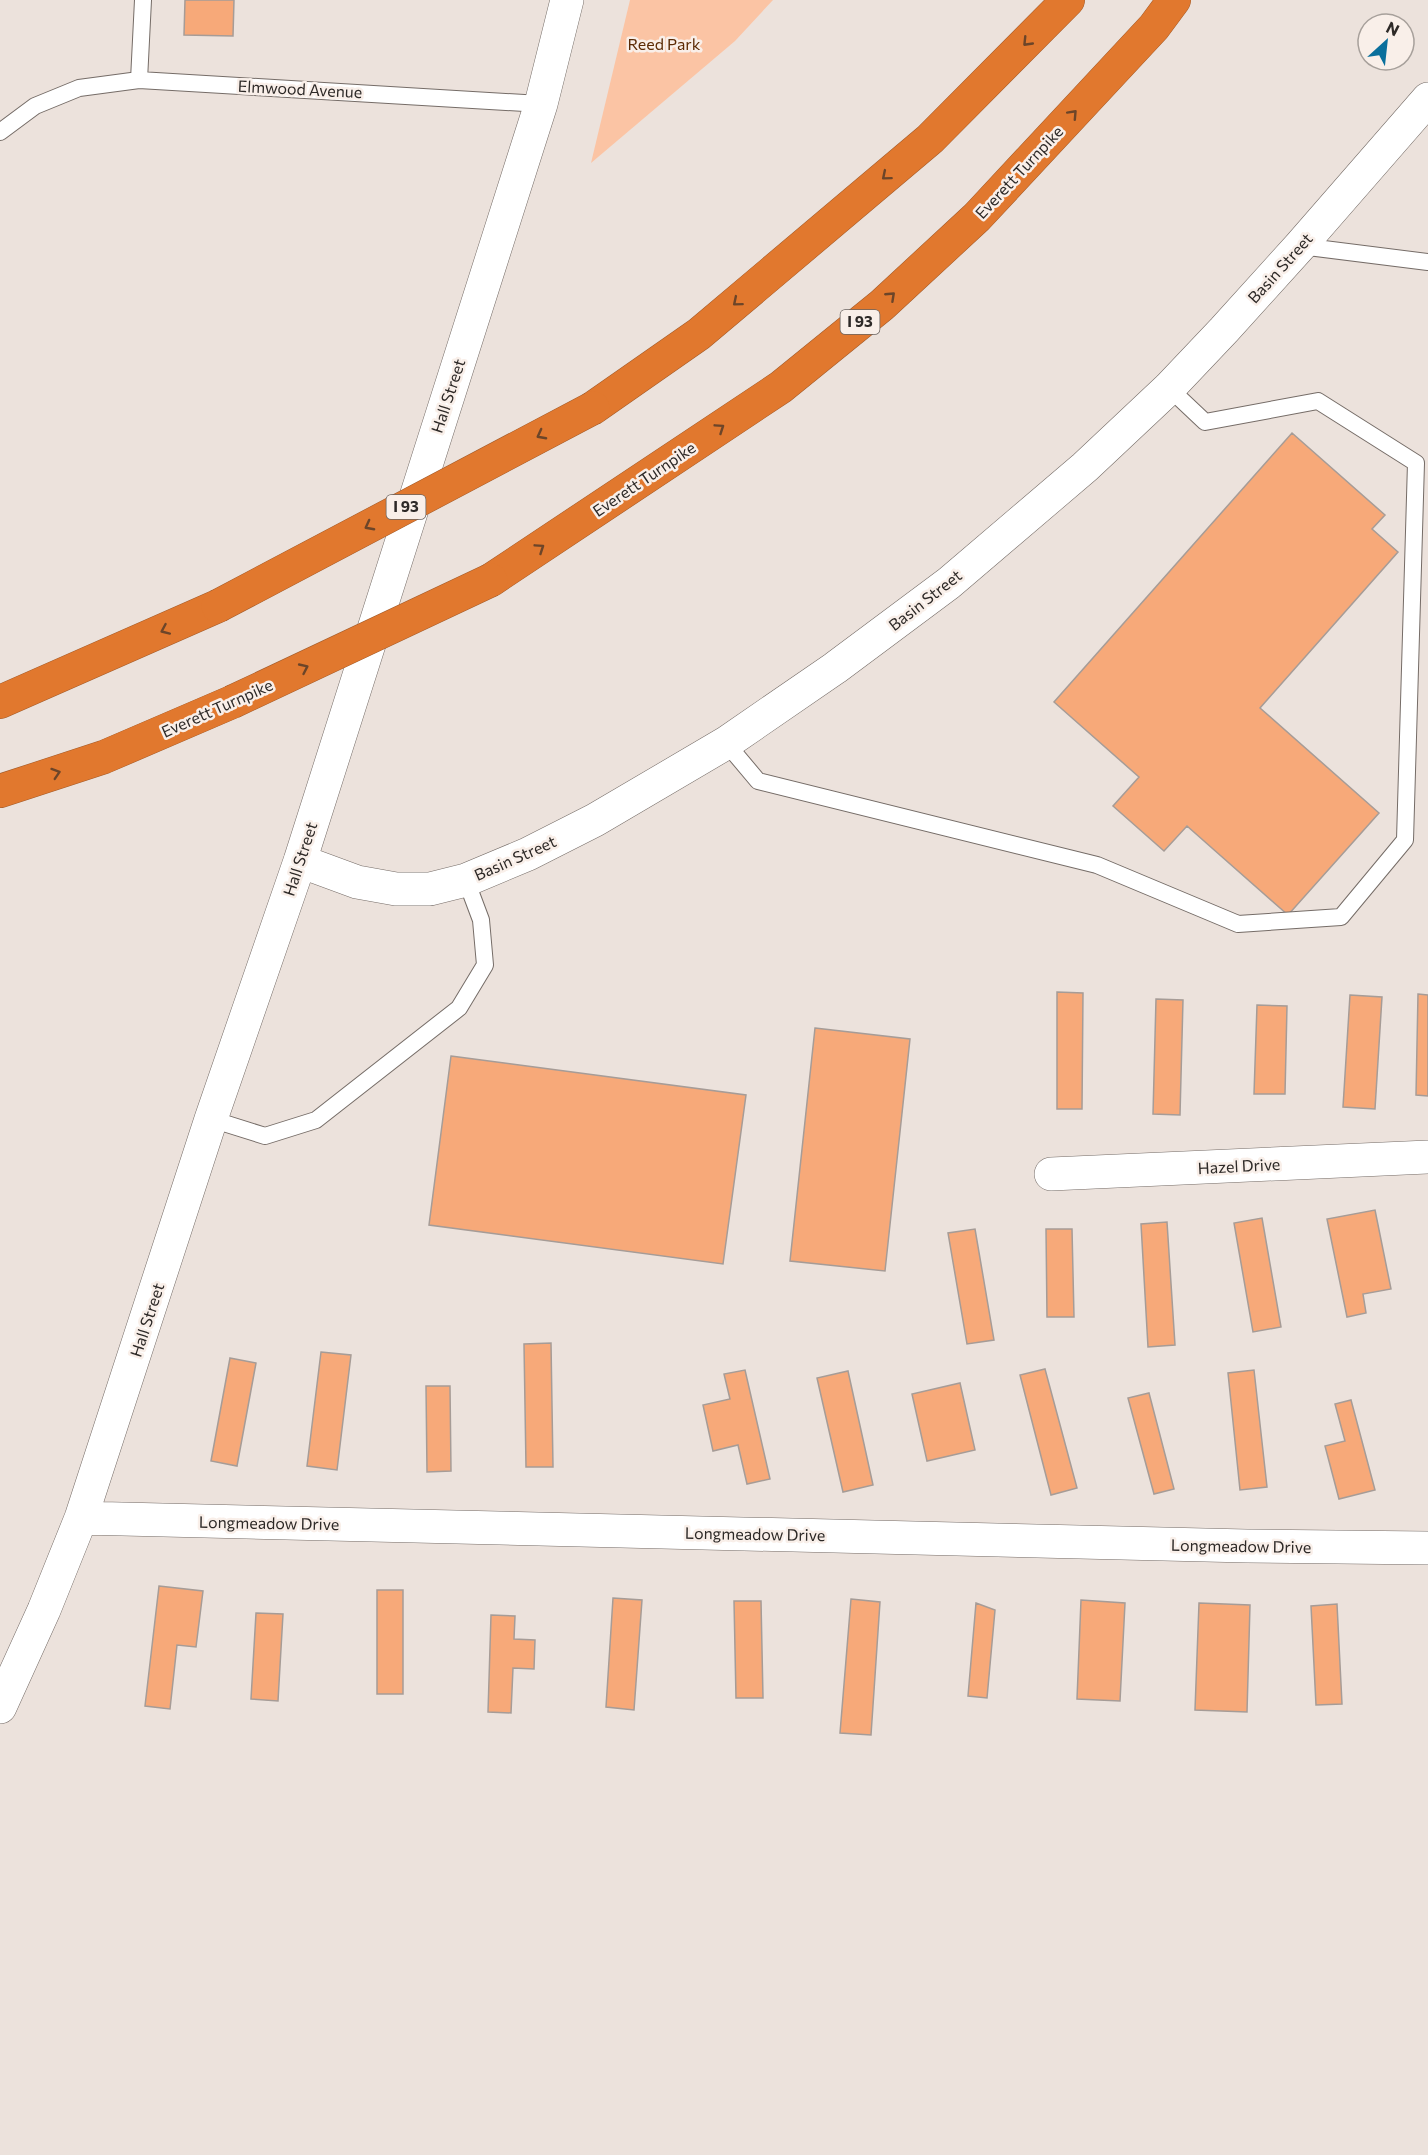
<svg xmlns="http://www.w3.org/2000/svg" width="1428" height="2155" font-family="Commissioner,sans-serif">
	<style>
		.green { fill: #fbc4a4 }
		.building { fill: #f7a979; stroke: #a69c97; stroke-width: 1.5 }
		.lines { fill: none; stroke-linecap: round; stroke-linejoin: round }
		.service-casing { stroke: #756c67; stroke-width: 18 }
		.minor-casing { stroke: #756c67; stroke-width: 34 }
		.motorway-casing { stroke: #a25c2c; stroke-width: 34 }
		.service { stroke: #fff; stroke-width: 16 }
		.minor { stroke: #fff; stroke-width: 33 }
		.motorway { stroke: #e1782e; stroke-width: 33 }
		.motorway-bridge-casing { stroke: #a25c2c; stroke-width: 34; stroke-linecap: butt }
		.motorway-bridge { stroke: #e1782e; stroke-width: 33 }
		.oneway { stroke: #6c4529 }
		.labels { text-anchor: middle; stroke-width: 5; stroke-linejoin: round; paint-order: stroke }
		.shield { fill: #f9efe9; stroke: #6a6461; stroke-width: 1.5 }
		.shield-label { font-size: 15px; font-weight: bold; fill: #2d2927 }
		.park-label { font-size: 16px; fill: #5c2b05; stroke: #f9efe9 }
		.street-label { font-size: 16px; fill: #2d2927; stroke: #f9efe9 }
	</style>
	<rect width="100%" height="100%" fill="#ece2dc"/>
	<path class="green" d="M 630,0 L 773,0 L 735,41 L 591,163 Z"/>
	<path class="building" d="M 185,0 L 234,0 L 233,36 L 184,35 Z
		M 1292,433 L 1385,515 L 1372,529 L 1398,552 L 1260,708 L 1379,813 L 1288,915 L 1187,826 L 1164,851 L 1113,806 L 1139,777 L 1054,702 Z
		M 1057,992 L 1083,993 L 1082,1109 L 1057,1109 Z
		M 1418,994 L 1428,995 L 1428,1096 L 1416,1095 Z
		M 1350,995 L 1382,997 L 1375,1109 L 1343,1107 Z
		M 1156,999 L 1183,1000 L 1180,1115 L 1153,1114 Z
		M 1257,1005 L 1287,1006 L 1285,1094 L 1254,1094 Z
		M 815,1028 L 910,1039 L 885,1271 L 790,1261 Z
		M 451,1056 L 746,1095 L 723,1264 L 429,1225 Z
		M 1375,1210 L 1391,1289 L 1363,1294 L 1366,1313 L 1347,1317 L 1327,1219 Z
		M 1262,1218 L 1281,1327 L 1253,1332 L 1234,1223 Z
		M 1167,1222 L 1175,1345 L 1148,1347 L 1141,1224 Z
		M 975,1229 L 994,1340 L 967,1344 L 948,1233 Z
		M 1046,1229 L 1072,1229 L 1074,1317 L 1047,1317 Z
		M 551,1343 L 553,1467 L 526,1467 L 524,1344 Z
		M 321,1352 L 351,1355 L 337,1470 L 307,1466 Z
		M 230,1358 L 256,1363 L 237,1466 L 211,1461 Z
		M 1045,1369 L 1077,1488 L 1051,1495 L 1020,1375 Z
		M 745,1370 L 770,1479 L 747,1484 L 738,1445 L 713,1451 L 703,1405 L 730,1399 L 724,1374 Z
		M 1254,1370 L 1267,1487 L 1240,1490 L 1228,1373 Z
		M 848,1371 L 873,1485 L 843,1492 L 817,1378 Z
		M 960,1383 L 975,1450 L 927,1461 L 912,1394 Z
		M 426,1386 L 450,1386 L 451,1471 L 427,1472 Z
		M 1149,1393 L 1174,1489 L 1154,1494 L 1128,1398 Z
		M 1351,1400 L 1375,1490 L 1339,1499 L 1325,1446 L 1345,1441 L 1335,1404 Z
		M 159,1586 L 203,1591 L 196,1647 L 177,1645 L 170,1709 L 145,1706 Z
		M 377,1590 L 403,1590 L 403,1694 L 377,1694 Z
		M 613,1598 L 642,1600 L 634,1710 L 606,1707 Z
		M 851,1599 L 880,1602 L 871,1735 L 840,1733 Z
		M 1081,1600 L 1125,1603 L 1120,1701 L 1077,1699 Z
		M 734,1601 L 761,1601 L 763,1698 L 736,1698 Z
		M 976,1603 L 995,1610 L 987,1698 L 968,1696 Z
		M 1199,1603 L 1250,1605 L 1247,1712 L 1195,1710 Z
		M 1337,1604 L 1342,1704 L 1316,1705 L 1311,1606 Z
		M 256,1613 L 283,1614 L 278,1701 L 251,1699 Z
		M 491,1615 L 515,1616 L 514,1639 L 535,1640 L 534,1669 L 513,1668 L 511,1713 L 488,1712 Z"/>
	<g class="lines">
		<g class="service-casing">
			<path id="service" d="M 143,0 L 139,80 L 541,104
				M 0,132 L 35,106 L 79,88 L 139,80
				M 1300,246 L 1428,262
				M 726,743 L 758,781 L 1097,865 L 1238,924 L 1341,917 L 1405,840 L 1416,463 L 1318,401 L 1205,422 L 1169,388
				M 211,1119 L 265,1136 L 316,1120 L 459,1008 L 485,965 L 481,920 L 466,880"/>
		</g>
		<g class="minor-casing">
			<path id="minor" d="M 300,861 L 357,882 L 396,889 L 430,889 L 466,880 L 528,854 L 595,820 L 726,743 L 835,668 L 949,583 L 1085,467 L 1169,388 L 1224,330 L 1300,246 L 1428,99
				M 1051,1174 L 1428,1157
				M 81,1518 L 1247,1546 L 1428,1548
				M 0,1707 L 44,1610 L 81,1518 L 211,1119 L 300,861 L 541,104 L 567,0"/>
		</g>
		<g class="motorway-casing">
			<path id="motorway" d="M 593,408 L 699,334 L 930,139 L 1068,0
				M 491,580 L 781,387 L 882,305 L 977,217 L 1154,27 L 1174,0
				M 0,702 L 218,606
				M 0,791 L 104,757 L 232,702"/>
		</g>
		<use href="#service" class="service"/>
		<use href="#minor" class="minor"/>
		<use href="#motorway" class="motorway"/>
		<g class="motorway-bridge-casing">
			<path id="motorway-bridge" d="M 218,606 L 593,408
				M 232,702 L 491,580"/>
		</g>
		<use href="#motorway-bridge" class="motorway-bridge"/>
	</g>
	<defs><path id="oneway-chevron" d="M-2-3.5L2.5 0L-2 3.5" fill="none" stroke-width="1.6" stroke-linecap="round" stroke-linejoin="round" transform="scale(1.5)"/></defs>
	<g class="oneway">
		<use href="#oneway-chevron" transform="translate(1027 42) rotate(134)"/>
		<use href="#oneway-chevron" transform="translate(1073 114) rotate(-47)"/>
		<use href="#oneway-chevron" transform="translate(886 176) rotate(140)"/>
		<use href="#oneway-chevron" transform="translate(891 296) rotate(-43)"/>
		<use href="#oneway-chevron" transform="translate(737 302) rotate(140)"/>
		<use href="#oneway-chevron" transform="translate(720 428) rotate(-34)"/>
		<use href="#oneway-chevron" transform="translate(541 435) rotate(152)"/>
		<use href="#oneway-chevron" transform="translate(369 526) rotate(152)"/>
		<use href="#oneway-chevron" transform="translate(540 548) rotate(-34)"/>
		<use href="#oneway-chevron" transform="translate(165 630) rotate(156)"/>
		<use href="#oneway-chevron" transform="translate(304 668) rotate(-25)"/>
		<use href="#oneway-chevron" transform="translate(56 773) rotate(-18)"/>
	</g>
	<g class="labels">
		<g class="shield">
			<rect x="840.5" y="310" width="39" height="24" rx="4.5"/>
			<rect x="386.5" y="495" width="39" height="24" rx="4.5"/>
		</g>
		<g class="shield-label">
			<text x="860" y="327">I 93</text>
			<text x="406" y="512">I 93</text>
		</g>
		<g class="park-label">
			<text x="664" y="50">Reed Park</text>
		</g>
		<g class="street-label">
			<text transform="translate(300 89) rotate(3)" y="6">Elmwood Avenue</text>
			<text transform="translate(1019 172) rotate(-47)" y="6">Everett Turnpike</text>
			<text transform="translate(1280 268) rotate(-48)" y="6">Basin Street</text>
			<text transform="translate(448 396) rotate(-72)" y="6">Hall Street</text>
			<text transform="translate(644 479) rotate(-34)" y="6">Everett Turnpike</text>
			<text transform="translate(925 600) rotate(-38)" y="6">Basin Street</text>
			<text transform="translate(217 708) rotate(-24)" y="6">Everett Turnpike</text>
			<text transform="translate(515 858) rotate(-24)" y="6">Basin Street</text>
			<text transform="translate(300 859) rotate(-72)" y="6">Hall Street</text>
			<text transform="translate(1239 1166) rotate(-3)" y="6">Hazel Drive</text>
			<text transform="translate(147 1320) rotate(-72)" y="6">Hall Street</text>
			<text transform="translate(269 1523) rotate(1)" y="6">Longmeadow Drive</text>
			<text transform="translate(755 1534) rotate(1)" y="6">Longmeadow Drive</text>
			<text transform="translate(1241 1546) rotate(1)" y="6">Longmeadow Drive</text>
		</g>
	</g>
	<g transform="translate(1386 42) rotate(27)"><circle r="28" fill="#f9efe9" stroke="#a7a09b" stroke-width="1.5"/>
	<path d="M0-4.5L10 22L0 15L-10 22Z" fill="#0a6f9c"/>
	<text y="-9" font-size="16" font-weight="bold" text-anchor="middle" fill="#2d2927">N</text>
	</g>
</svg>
